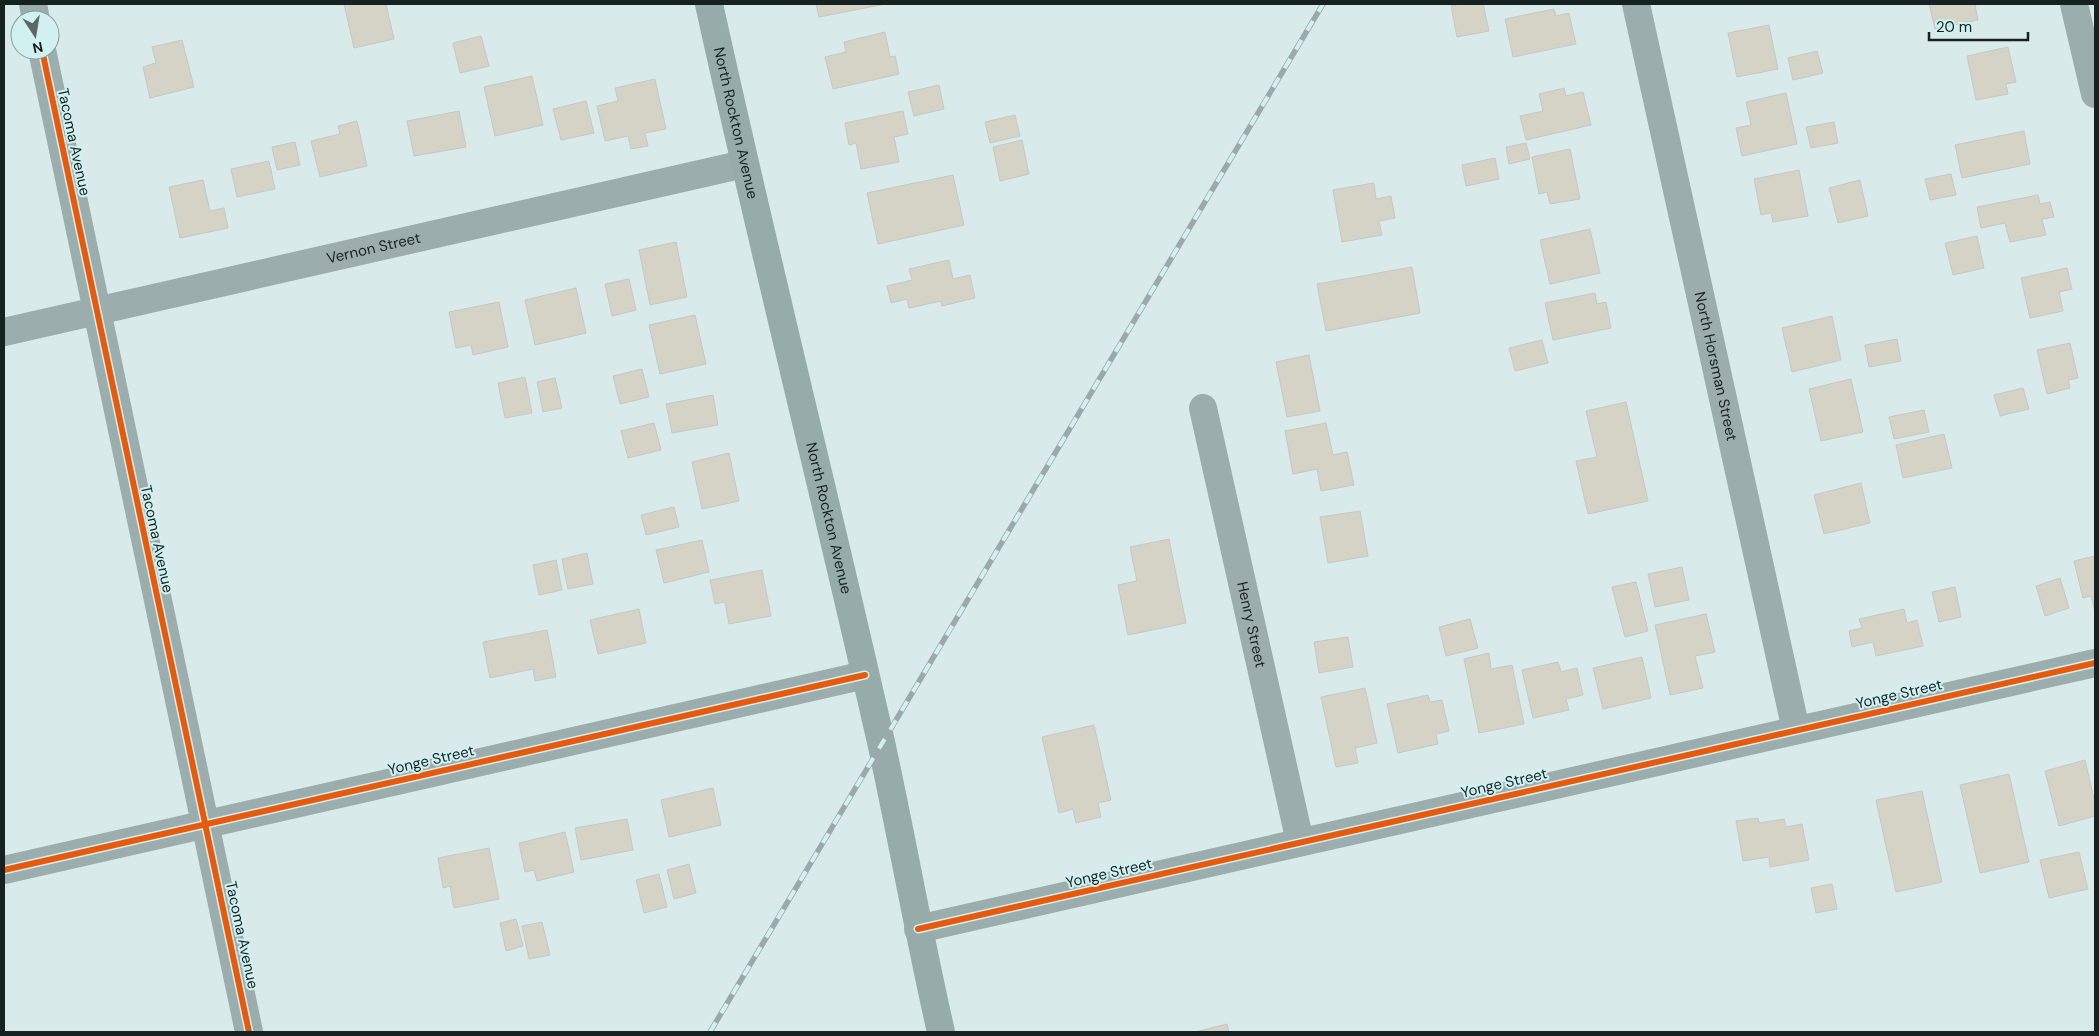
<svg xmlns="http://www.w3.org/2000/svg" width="2099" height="1036" font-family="'DM Sans',sans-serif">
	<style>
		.building { fill: #d5d3c5; stroke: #c4c9c5 }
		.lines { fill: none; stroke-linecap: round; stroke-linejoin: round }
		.minor { stroke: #9cadad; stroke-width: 28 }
		.secondary { stroke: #97abab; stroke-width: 28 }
		.rail-casing { stroke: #9ba9a9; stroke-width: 5.5 }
		.rail { stroke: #d1f1f1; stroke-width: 4; stroke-dasharray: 11; stroke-linecap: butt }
		.cycleway-casing { stroke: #d1f1f1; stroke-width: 9 }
		.cycleway { stroke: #e8590c; stroke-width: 6 }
		.labels { text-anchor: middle; stroke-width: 4; stroke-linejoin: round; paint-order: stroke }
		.street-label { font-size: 15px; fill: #162222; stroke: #d1f1f1 }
	</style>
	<rect width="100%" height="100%" fill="#d8eaea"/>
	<path class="building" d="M 344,4 L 386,4 L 394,39 L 354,48 Z
		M 816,4 L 886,4 L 819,17 Z
		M 1461,4 L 1483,4 L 1489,31 L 1457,37 L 1451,6 Z
		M 1929,4 L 1983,4 L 1975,5 L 1978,20 L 1935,29 Z
		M 1554,9 L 1556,16 L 1569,13 L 1576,44 L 1513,57 L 1505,19 Z
		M 1769,25 L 1778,69 L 1737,77 L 1728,33 Z
		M 885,32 L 890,57 L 895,56 L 899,74 L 833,89 L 825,57 L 846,52 L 844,42 Z
		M 481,36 L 489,66 L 460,73 L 453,43 Z
		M 182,40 L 194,87 L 150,98 L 143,67 L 156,63 L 152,47 Z
		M 2008,47 L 2016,82 L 2006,84 L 2008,94 L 1976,100 L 1967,56 Z
		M 1817,51 L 1823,73 L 1793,80 L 1788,58 Z
		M 532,76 L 543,125 L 495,136 L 484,87 Z
		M 655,79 L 666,129 L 645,133 L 648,146 L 631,149 L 628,136 L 605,141 L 597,106 L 618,101 L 615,88 Z
		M 939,85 L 944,109 L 914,116 L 908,92 Z
		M 1564,88 L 1566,96 L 1583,92 L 1591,125 L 1526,140 L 1520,116 L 1543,111 L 1539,94 Z
		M 1786,93 L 1797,144 L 1742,156 L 1736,128 L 1751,125 L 1746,102 Z
		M 586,101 L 594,133 L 561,140 L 553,109 Z
		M 459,111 L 466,147 L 414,156 L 407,121 Z
		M 903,111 L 908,134 L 894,137 L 899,162 L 861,169 L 856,143 L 849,145 L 845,123 Z
		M 1015,115 L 1020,136 L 990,143 L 985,122 Z
		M 357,121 L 367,166 L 320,177 L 311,141 L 340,134 L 338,126 Z
		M 1834,122 L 1838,143 L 1811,148 L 1806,127 Z
		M 2024,131 L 2030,164 L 1962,178 L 1955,145 Z
		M 1022,140 L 1029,174 L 1000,181 L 993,147 Z
		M 295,142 L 300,165 L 277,170 L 272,147 Z
		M 1526,143 L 1530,159 L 1509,164 L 1506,147 Z
		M 1570,149 L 1580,199 L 1550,204 L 1547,192 L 1539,194 L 1532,157 Z
		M 1495,158 L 1499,179 L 1466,186 L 1462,165 Z
		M 269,161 L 275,189 L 237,197 L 231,169 Z
		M 1799,170 L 1808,216 L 1773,222 L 1771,213 L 1761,215 L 1754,179 Z
		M 1951,174 L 1956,195 L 1930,200 L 1925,179 Z
		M 953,175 L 964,225 L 878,244 L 867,193 Z
		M 203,180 L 210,211 L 224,208 L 228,228 L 180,238 L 169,187 Z
		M 1860,180 L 1868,216 L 1838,223 L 1829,188 Z
		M 1374,183 L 1376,199 L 1391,196 L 1395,218 L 1379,221 L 1382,235 L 1342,242 L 1333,190 Z
		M 2038,195 L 2040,204 L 2050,202 L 2054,217 L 2042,219 L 2046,235 L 2010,242 L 2005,223 L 1981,228 L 1977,207 Z
		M 1590,229 L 1600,273 L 1550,284 L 1540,240 Z
		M 1977,236 L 1984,268 L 1953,275 L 1945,243 Z
		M 676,242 L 687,297 L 650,305 L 639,250 Z
		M 949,260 L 953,279 L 970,275 L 975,298 L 942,306 L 941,301 L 909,308 L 907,299 L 891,303 L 887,286 L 912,280 L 909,269 Z
		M 1412,267 L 1420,313 L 1326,331 L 1317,284 Z
		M 2067,268 L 2072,289 L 2059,292 L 2063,311 L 2030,318 L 2021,278 Z
		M 629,279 L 636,310 L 612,316 L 605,284 Z
		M 576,288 L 586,333 L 535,345 L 525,300 Z
		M 1595,293 L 1597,304 L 1606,302 L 1611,328 L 1553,340 L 1545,303 Z
		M 499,302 L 508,347 L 473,355 L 471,345 L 456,348 L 449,312 Z
		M 695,315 L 706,364 L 660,374 L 649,325 Z
		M 1832,316 L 1841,360 L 1792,372 L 1782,328 Z
		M 1897,339 L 1901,361 L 1869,367 L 1865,345 Z
		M 1542,340 L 1548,363 L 1515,371 L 1509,348 Z
		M 2070,343 L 2078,378 L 2068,380 L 2070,388 L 2047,394 L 2037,350 Z
		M 1309,355 L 1320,411 L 1287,417 L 1276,362 Z
		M 642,369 L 649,397 L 620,404 L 613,376 Z
		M 525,377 L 532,413 L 505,418 L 498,383 Z
		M 555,378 L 562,408 L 543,412 L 537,382 Z
		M 1851,379 L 1863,432 L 1821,441 L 1809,389 Z
		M 2023,388 L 2029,409 L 2000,416 L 1994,395 Z
		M 713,395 L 718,425 L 672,433 L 666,404 Z
		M 1626,402 L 1648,501 L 1588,514 L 1576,461 L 1597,457 L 1586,411 Z
		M 1924,410 L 1929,432 L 1894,439 L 1889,417 Z
		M 654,423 L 661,450 L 628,458 L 621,431 Z
		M 1326,423 L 1333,455 L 1347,452 L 1354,485 L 1321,491 L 1317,469 L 1293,474 L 1285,431 Z
		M 1944,434 L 1952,468 L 1903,478 L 1896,445 Z
		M 729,453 L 739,501 L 702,509 L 692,462 Z
		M 1861,483 L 1870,523 L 1824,534 L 1814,495 Z
		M 674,507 L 679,527 L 646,535 L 641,515 Z
		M 1360,511 L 1368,556 L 1328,563 L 1320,517 Z
		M 1169,539 L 1186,623 L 1128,635 L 1118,585 L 1137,581 L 1130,547 Z
		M 702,540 L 709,572 L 664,583 L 656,550 Z
		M 587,553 L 593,584 L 568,589 L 562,559 Z
		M 2095,556 L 2095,612 L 2091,596 L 2083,598 L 2074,561 Z
		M 556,560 L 562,590 L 539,595 L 533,565 Z
		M 1682,567 L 1689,600 L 1655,607 L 1648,574 Z
		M 762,570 L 771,616 L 729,624 L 725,602 L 715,604 L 710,580 Z
		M 2060,578 L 2069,608 L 2045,616 L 2036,586 Z
		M 1636,582 L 1648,631 L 1625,637 L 1612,587 Z
		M 1955,587 L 1961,617 L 1939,622 L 1932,592 Z
		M 639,609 L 646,643 L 598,654 L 590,620 Z
		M 1904,609 L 1907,623 L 1917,620 L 1923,646 L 1876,656 L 1873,642 L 1852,647 L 1849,631 L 1862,628 L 1859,619 Z
		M 1706,614 L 1715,652 L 1695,656 L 1703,688 L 1670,695 L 1655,625 Z
		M 1470,619 L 1478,648 L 1446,656 L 1439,627 Z
		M 547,630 L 556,677 L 535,681 L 533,669 L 490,678 L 483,642 Z
		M 1348,637 L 1353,667 L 1319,673 L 1314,642 Z
		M 1489,653 L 1491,669 L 1512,665 L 1524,724 L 1479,733 L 1464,659 Z
		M 1642,657 L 1651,698 L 1603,709 L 1593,668 Z
		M 1558,662 L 1561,672 L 1577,668 L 1583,695 L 1566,699 L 1569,710 L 1533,718 L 1522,670 Z
		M 1365,688 L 1377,743 L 1355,748 L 1358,763 L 1336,767 L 1321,697 Z
		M 1428,695 L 1430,702 L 1442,700 L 1449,731 L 1436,734 L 1438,744 L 1398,753 L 1387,704 Z
		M 1094,725 L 1111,800 L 1098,803 L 1101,817 L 1076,823 L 1073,809 L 1059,813 L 1042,737 Z
		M 2085,760 L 2095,803 L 2095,816 L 2059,826 L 2045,771 Z
		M 2009,774 L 2029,862 L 1980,873 L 1960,785 Z
		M 713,788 L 721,825 L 669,837 L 661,800 Z
		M 1922,791 L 1942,882 L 1896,892 L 1876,800 Z
		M 1758,818 L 1759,823 L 1784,819 L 1786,827 L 1802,824 L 1809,860 L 1770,867 L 1769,857 L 1743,861 L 1736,821 Z
		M 627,819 L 633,850 L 581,860 L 575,828 Z
		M 565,832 L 574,872 L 537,881 L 534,870 L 525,872 L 519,843 Z
		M 489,848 L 499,899 L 454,908 L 450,886 L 443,888 L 438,858 Z
		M 2079,852 L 2088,889 L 2049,898 L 2040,860 Z
		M 689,864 L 696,893 L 674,899 L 667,870 Z
		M 659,874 L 667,907 L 644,913 L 636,880 Z
		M 1832,884 L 1837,909 L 1816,913 L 1811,888 Z
		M 516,919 L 523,946 L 506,951 L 500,923 Z
		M 542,922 L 550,955 L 529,959 L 522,926 Z
		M 1227,1024 L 1229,1032 L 1195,1032 Z"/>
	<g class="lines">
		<g class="minor">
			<path d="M 33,4 L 36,20"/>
			<path id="s1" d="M 1636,4 L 1796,730"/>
			<path d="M 2074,4 L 2095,94"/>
			<path d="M 42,50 L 249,1032"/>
			<path id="s2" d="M 4,332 L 744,164"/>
			<path id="s3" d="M 1203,408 L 1300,842"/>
			<path d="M 4,870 L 865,675"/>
			<path d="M 918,929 L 2095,663"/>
		</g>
		<path class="secondary" id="s4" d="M 709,4 C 763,250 825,495 881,742 C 902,838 919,936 941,1032"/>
		<g class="rail-casing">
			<path id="rail" d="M 710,1032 L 1323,4"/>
		</g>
		<use href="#rail" class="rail"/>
		<g class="cycleway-casing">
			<path id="cycleway" d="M 42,50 L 249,1032
				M 4,870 L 865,675
				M 918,929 L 2095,663"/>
		</g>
		<use href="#cycleway" class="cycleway"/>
	</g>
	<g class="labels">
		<g class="street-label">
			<text dy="5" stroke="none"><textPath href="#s4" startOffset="122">North Rockton Avenue</textPath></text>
			<text transform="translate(74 142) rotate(78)" y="5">Tacoma Avenue</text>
			<text dy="5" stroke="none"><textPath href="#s2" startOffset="379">Vernon Street</textPath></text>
			<text dy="5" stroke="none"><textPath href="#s1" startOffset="371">North Horsman Street</textPath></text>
			<text dy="5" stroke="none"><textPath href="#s4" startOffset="528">North Rockton Avenue</textPath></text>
			<text transform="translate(157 539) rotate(78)" y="5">Tacoma Avenue</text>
			<text dy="5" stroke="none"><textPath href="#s3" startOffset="222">Henry Street</textPath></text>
			<text transform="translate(1899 694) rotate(-13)" y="5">Yonge Street</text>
			<text transform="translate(431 760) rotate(-13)" y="5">Yonge Street</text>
			<text transform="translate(1504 783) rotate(-13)" y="5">Yonge Street</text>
			<text transform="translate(1109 873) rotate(-13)" y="5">Yonge Street</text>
			<text transform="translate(242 935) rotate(78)" y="5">Tacoma Avenue</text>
		</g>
	</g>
	<rect width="2099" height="1036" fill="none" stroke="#162222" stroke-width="10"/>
	<g transform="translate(35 35) rotate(168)"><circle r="24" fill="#d1f1f1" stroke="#869e9e"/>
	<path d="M0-4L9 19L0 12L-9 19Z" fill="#5a6868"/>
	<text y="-8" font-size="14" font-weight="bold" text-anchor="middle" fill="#162222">N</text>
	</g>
	<path d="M1929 32v8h99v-8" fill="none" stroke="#162222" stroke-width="2.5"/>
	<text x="1936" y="32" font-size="15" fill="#162222" stroke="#d1f1f1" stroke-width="4" paint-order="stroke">20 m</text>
</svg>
